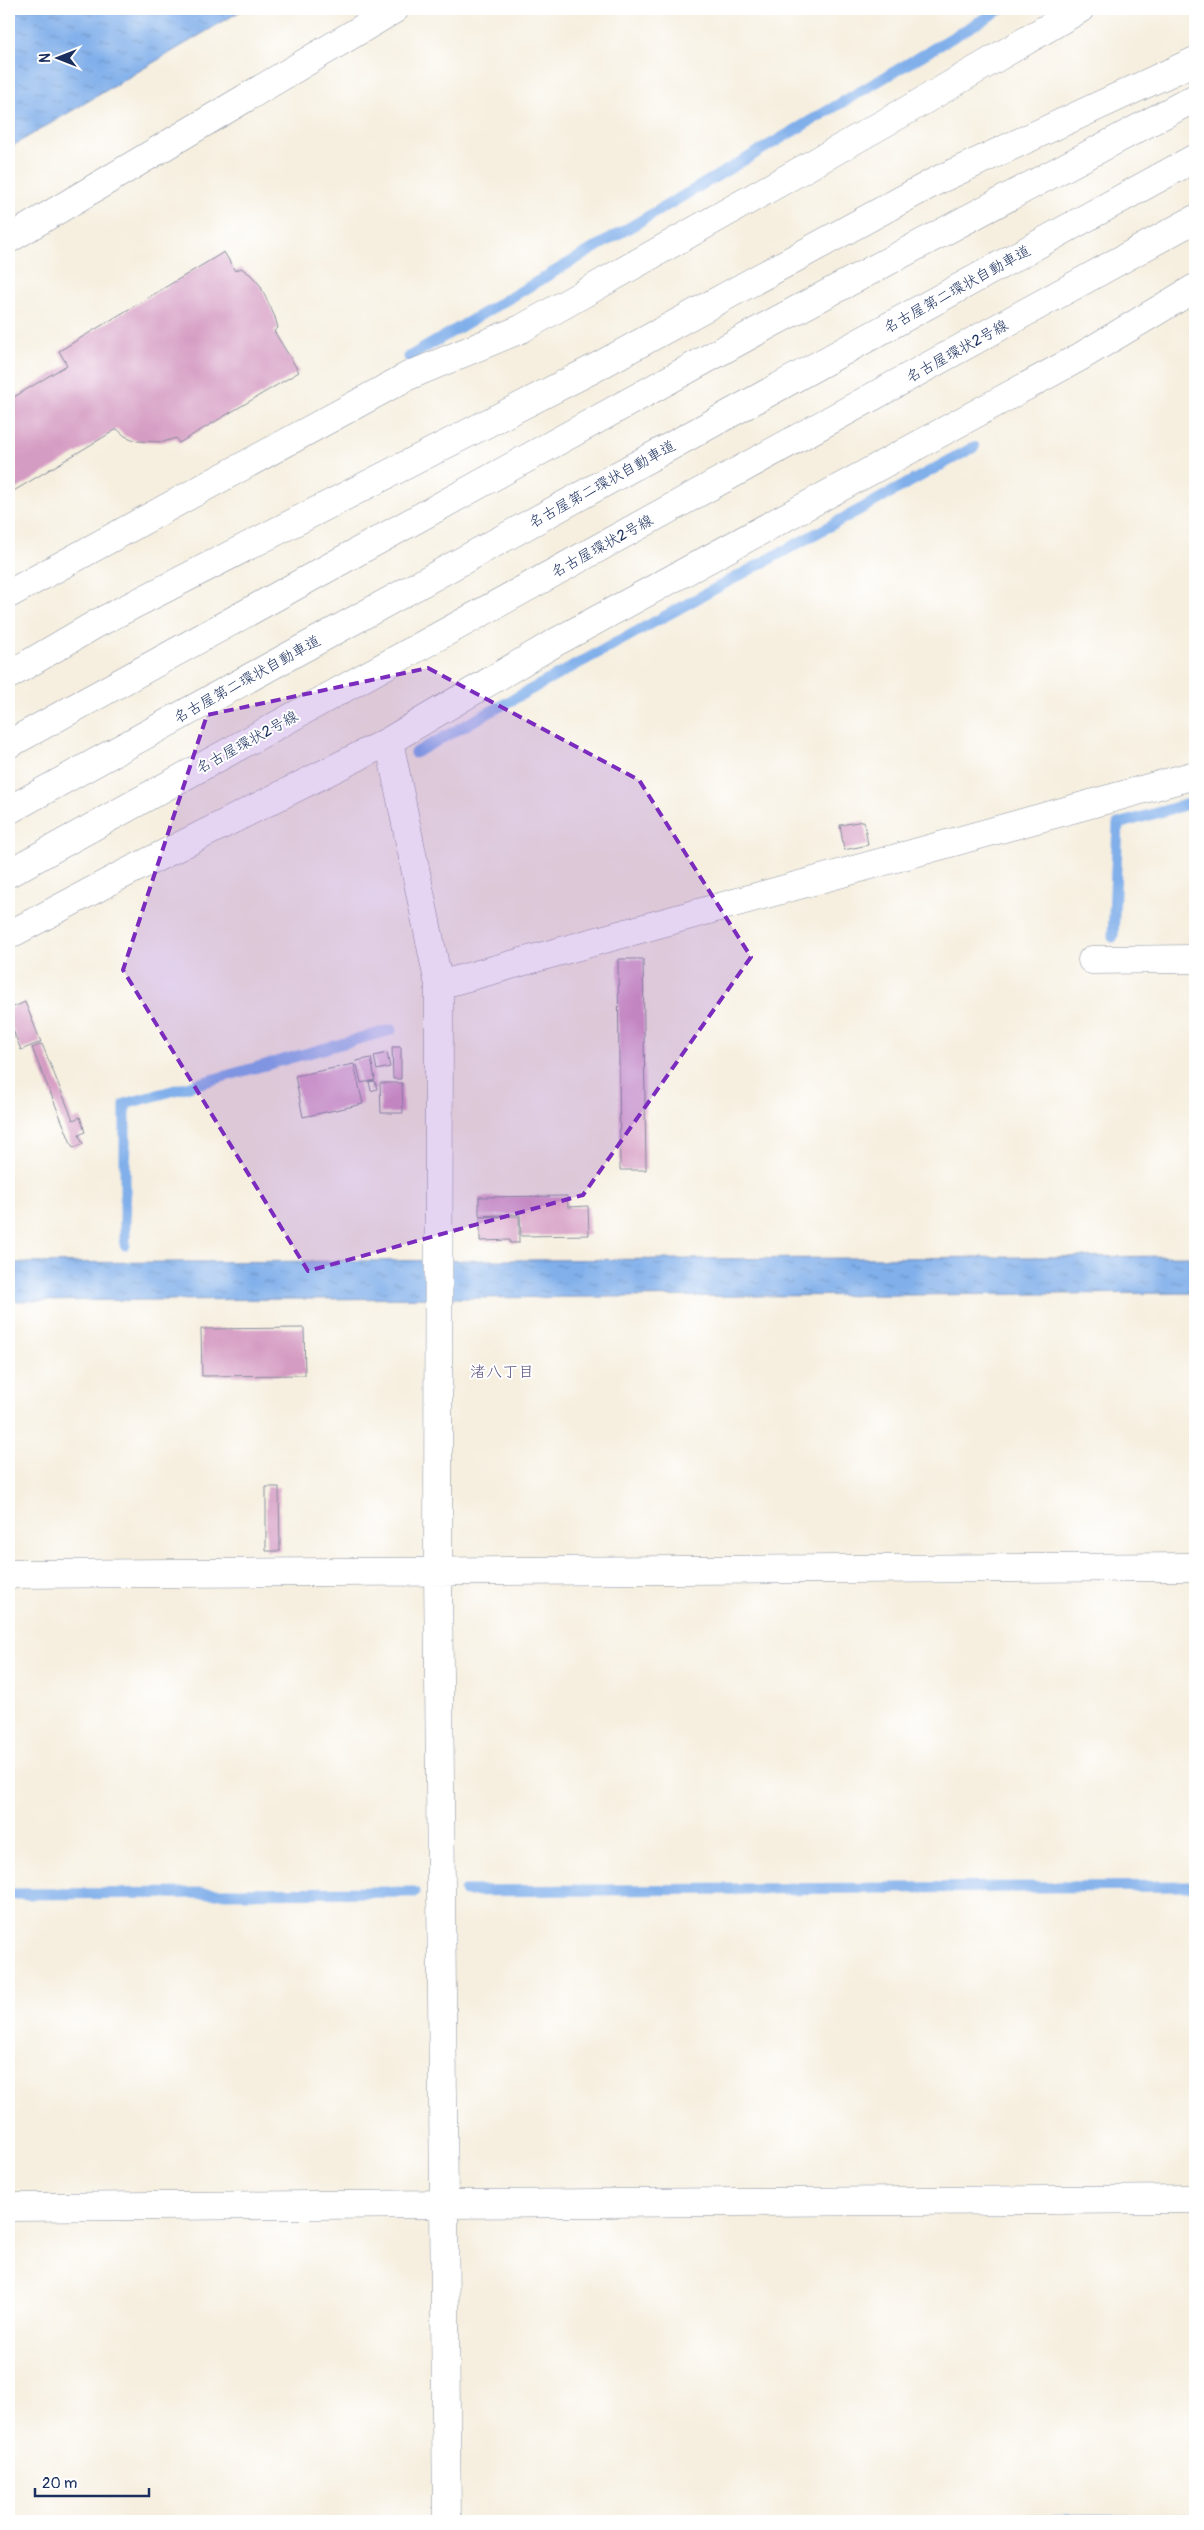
<svg xmlns="http://www.w3.org/2000/svg" width="1204" height="2530" font-family="Pangolin,'Klee One',sans-serif">
	<style>
		.water { fill: url(#water-ripples); stroke: #4e6fa4 }
		.lines { fill: none; stroke-linecap: round; stroke-linejoin: round }
		.stream { stroke: #80afea; stroke-width: 11 }
		.building { fill: #d59cc3 }
		.street-casing { stroke: #888f9e; stroke-width: 29 }
		.highway-casing { stroke: #888f9e; stroke-width: 29 }
		.street { stroke: #fff; stroke-width: 28 }
		.highway { stroke: #fff; stroke-width: 28 }
		.marked { fill: #7b2cbf; fill-opacity: 0.2; stroke: #7b2cbf; stroke-width: 4; stroke-dasharray: 10 6; stroke-linejoin: round }
		.labels { text-anchor: middle; stroke-width: 4; stroke-linejoin: round; paint-order: stroke }
		.street-label { font-size: 15px; fill: #1b2f5e; stroke: #fff }
		.neighbourhood-label { font-size: 16px; fill: #5c5581; stroke: #fff }
	</style>
	<defs>
		<pattern id="water-ripples" width="26" height="14" patternUnits="userSpaceOnUse" patternTransform="scale(1.25)"><rect width="26" height="14" fill="#80afea"/><path d="M2 4q2-2 4 0t4 0M15 11q2-2 4 0t4 0" fill="none" stroke="#688fc1"/></pattern>
	</defs>
	<rect width="100%" height="100%" fill="#fff"/>
	<filter id="ink" filterUnits="userSpaceOnUse"><feTurbulence type="fractalNoise" baseFrequency=".02" numOctaves="2"/><feDisplacementMap in="SourceGraphic" scale="10" xChannelSelector="R" yChannelSelector="G"/><feConvolveMatrix kernelMatrix="1 2 1 2 8 2 1 2 1" color-interpolation-filters="sRGB"/></filter>
	<filter id="wash" filterUnits="userSpaceOnUse"><feTurbulence type="fractalNoise" baseFrequency=".0096" numOctaves="4" result="noise"/><feDisplacementMap in="SourceGraphic" scale="20" xChannelSelector="R" yChannelSelector="G"/><feGaussianBlur stdDeviation="1.12" result="paint"/><feColorMatrix in="noise" values="0 0 0 0 0 0 0 0 0 0 0 0 0 0 0 0 0 1.4 0 .05"/><feComposite in="paint" operator="in"/></filter>
	<g filter="url(#wash)">
		<rect width="100%" height="100%" fill="#f6efdf"/>
		<path class="water" d="M 9,9 L 244,9 L 9,148 Z
			M 1195,1256 L 1195,1293 L 9,1301 L 9,1263 Z"/>
		<g class="lines">
			<path class="stream" d="M 409,357 L 1001,9
				M 415,753 L 974,447
				M 1113,937 L 1118,824 L 1195,802
				M 125,1245 L 125,1104 L 391,1030
				M 465,1891 L 1195,1886
				M 9,1894 L 414,1892
				M 1022,2521 L 1195,2520"/>
		</g>
		<g id="blocks">
			<path class="building" d="M 224,252 L 235,271 L 241,268 L 251,275 L 260,285 L 275,317 L 278,328 L 274,331 L 299,372 L 179,443 L 176,438 L 163,442 L 137,441 L 125,436 L 117,429 L 12,492 L 9,490 L 9,400 L 67,365 L 59,351 Z
				M 864,821 L 868,845 L 844,850 L 840,825 Z
				M 618,959 L 643,959 L 646,1170 L 620,1170 Z
				M 25,1002 L 41,1042 L 21,1050 L 9,1020 L 9,1009 Z
				M 9,1024 L 14,1038 L 9,1041 Z
				M 42,1044 L 73,1120 L 80,1117 L 85,1132 L 79,1135 L 83,1144 L 73,1148 L 32,1048 Z
				M 392,1047 L 401,1047 L 401,1079 L 393,1079 Z
				M 387,1053 L 390,1067 L 377,1070 L 374,1056 Z
				M 371,1058 L 375,1080 L 361,1083 L 356,1061 Z
				M 354,1064 L 363,1104 L 303,1117 L 295,1076 Z
				M 375,1081 L 377,1089 L 371,1091 L 369,1082 Z
				M 380,1083 L 402,1083 L 403,1113 L 381,1113 Z
				M 567,1196 L 568,1207 L 588,1206 L 589,1235 L 521,1236 L 520,1214 L 479,1216 L 479,1197 Z
				M 519,1216 L 519,1243 L 510,1243 L 510,1240 L 480,1241 L 480,1217 Z
				M 304,1328 L 305,1375 L 202,1376 L 201,1329 Z
				M 266,1487 L 279,1487 L 280,1551 L 266,1551 Z"/>
		</g>
	</g>
	<g filter="url(#ink)">
		<use href="#blocks" fill-opacity="0" stroke="#888f9e" stroke-width="1"/>
		<g class="lines">
			<g class="street-casing">
				<path id="street" d="M 9,239 L 395,9
					M 9,594 L 408,376 L 521,329 L 911,108 L 1080,9
					M 389,741 L 439,985 L 438,1571 L 447,2521
					M 9,935 L 120,876 L 389,741 L 556,642 L 1080,357 L 1195,288
					M 1092,960 L 1195,959
					M 439,985 L 1195,775
					M 9,1574 L 1195,1567
					M 9,2207 L 1195,2199"/>
			</g>
			<g class="highway-casing">
				<path id="highway" d="M 9,675 L 96,624 L 593,369 L 936,181 L 1195,61
					M 9,744 L 772,323 L 1195,98
					M 9,810 L 1195,158
					M 9,873 L 1195,219"/>
			</g>
			<use href="#street" class="street"/>
			<use href="#highway" class="highway"/>
		</g>
	</g>
	<path class="marked" d="M 428,668 L 639,780 L 751,957 L 583,1195 L 308,1271 L 123,970 L 207,715 Z"/>
	<g class="labels">
		<g class="street-label">
			<text transform="translate(957 289) rotate(-29)" y="5">名古屋第二環状自動車道</text>
			<text transform="translate(957 351) rotate(-29)" y="5">名古屋環状2号線</text>
			<text transform="translate(602 484) rotate(-29)" y="5">名古屋第二環状自動車道</text>
			<text transform="translate(602 546) rotate(-29)" y="5">名古屋環状2号線</text>
			<text transform="translate(247 679) rotate(-29)" y="5">名古屋第二環状自動車道</text>
			<text transform="translate(247 742) rotate(-29)" y="5">名古屋環状2号線</text>
		</g>
		<g class="neighbourhood-label">
			<text x="502" y="1377">渚八丁目</text>
		</g>
	</g>
	<rect width="1204" height="2530" fill="none" stroke="#fff" stroke-width="30"/>
	<g transform="translate(58 58) rotate(270)" stroke="#ffffff" stroke-width="4" paint-order="stroke">
	<path d="M0-4L9 19L0 12L-9 19Z" fill="#1b2f5e"/>
	<text y="-8" font-size="14" font-weight="bold" text-anchor="middle" fill="#1b2f5e">N</text>
	</g>
	<path d="M35 2488v8h114v-8" fill="none" stroke="#1b2f5e" stroke-width="2.5"/>
	<text x="42" y="2488" font-size="15" fill="#1b2f5e" stroke="#ffffff" stroke-width="4" paint-order="stroke">20 m</text>
</svg>
